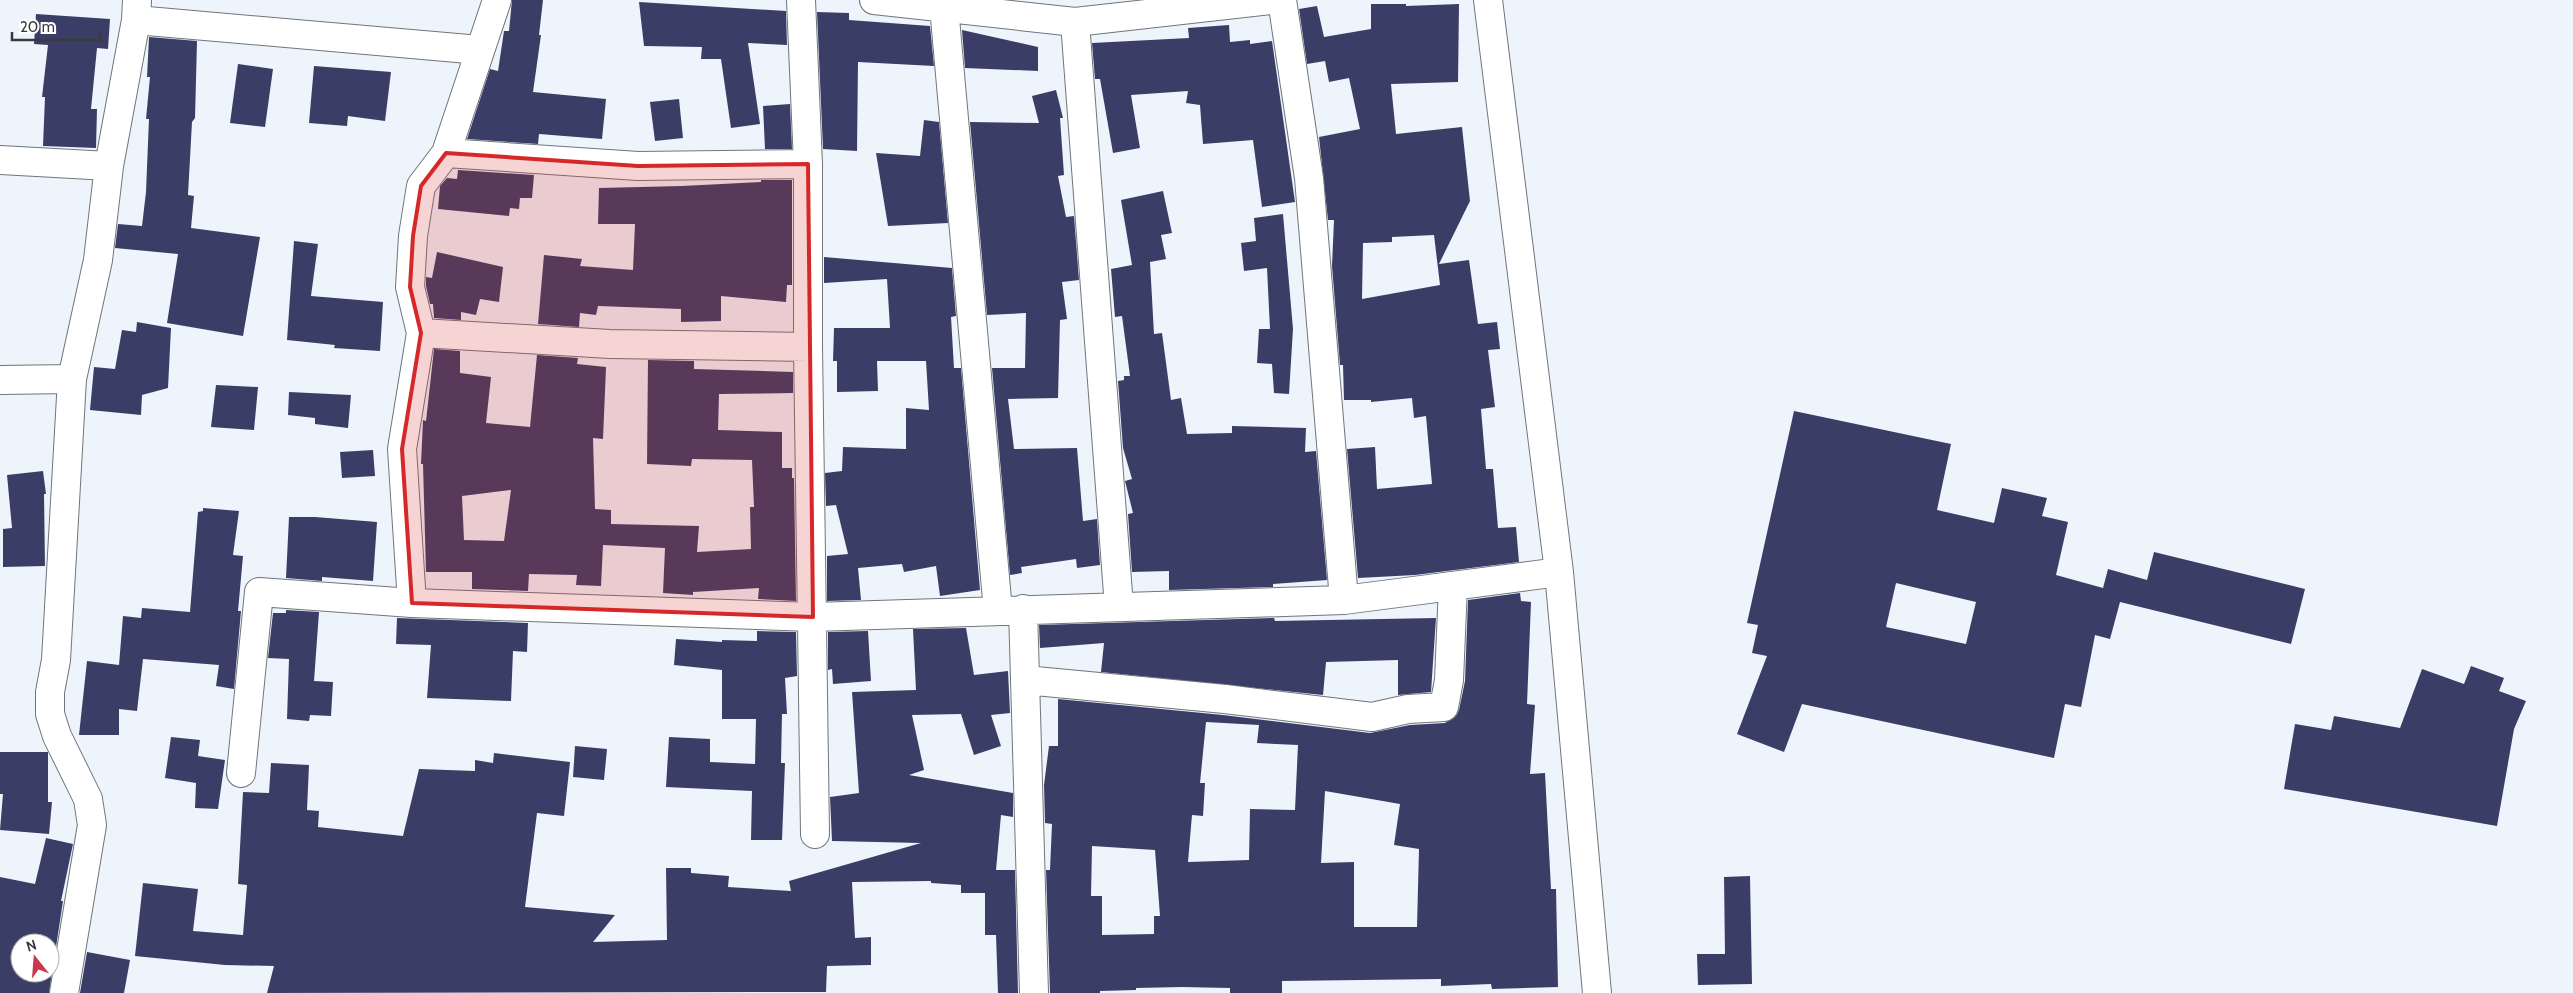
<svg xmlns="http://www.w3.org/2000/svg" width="2573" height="993" font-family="Cabin,sans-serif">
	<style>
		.building { fill: #3a3e67; fill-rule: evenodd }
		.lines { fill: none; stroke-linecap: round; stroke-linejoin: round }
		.minor-casing { stroke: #70757b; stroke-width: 30 }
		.minor { stroke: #fff; stroke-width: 28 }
		.marked { fill: #d62828; fill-opacity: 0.2; stroke: #d62828; stroke-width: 4; stroke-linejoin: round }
	</style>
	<rect width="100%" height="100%" fill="#eef4fb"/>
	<path class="building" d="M 512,0 L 543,0 L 539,35 L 541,35 L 533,92 L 606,99 L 602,139 L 539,134 L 538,144 L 467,139 L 490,69 L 498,71 L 504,31 L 509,31 Z
		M 639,2 L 786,11 L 787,45 L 748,43 L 760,124 L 731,128 L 721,59 L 701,59 L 702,47 L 644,46 Z
		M 1371,4 L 1406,4 L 1406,6 L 1459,4 L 1458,82 L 1391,84 L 1396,134 L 1462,127 L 1470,201 L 1439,264 L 1469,260 L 1478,324 L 1497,322 L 1500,349 L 1488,350 L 1495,407 L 1481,409 L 1486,469 L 1493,469 L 1498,528 L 1516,527 L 1519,562 L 1415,575 L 1358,578 L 1347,449 L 1375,447 L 1377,489 L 1432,484 L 1426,416 L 1414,418 L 1412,398 L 1371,402 L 1371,400 L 1344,400 L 1343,365 L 1340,365 L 1332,266 L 1334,220 L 1328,220 L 1319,137 L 1360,129 L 1349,78 L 1329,82 L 1325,61 L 1307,64 L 1299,9 L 1317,6 L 1324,37 L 1371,29 ZM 1434,235 L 1440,285 L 1362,299 L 1363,243 L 1392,242 L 1392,237 Z
		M 817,12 L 849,13 L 849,20 L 930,26 L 934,66 L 858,62 L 857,151 L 823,149 Z
		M 36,14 L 110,19 L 108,49 L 97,48 L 91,109 L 97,109 L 96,148 L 43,146 L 45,97 L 42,97 L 48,45 L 34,44 Z
		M 1229,25 L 1230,42 L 1250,40 L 1250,44 L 1272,41 L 1295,202 L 1262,207 L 1253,140 L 1203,144 L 1200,105 L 1186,103 L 1188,91 L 1131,95 L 1140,148 L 1113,153 L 1100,79 L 1095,79 L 1092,43 L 1189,38 L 1188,28 Z
		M 962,30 L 1038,47 L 1038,71 L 965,68 Z
		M 149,37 L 197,41 L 195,118 L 192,122 L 188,195 L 194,196 L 191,228 L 260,237 L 243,336 L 167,323 L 178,254 L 115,248 L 118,224 L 142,226 L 146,192 L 149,119 L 146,119 L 150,77 L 147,77 Z
		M 238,64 L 273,69 L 265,127 L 230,123 Z
		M 314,66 L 391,72 L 385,121 L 348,116 L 347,126 L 309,123 Z
		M 1056,90 L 1063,118 L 1060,118 L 1064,175 L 1058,176 L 1066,217 L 1074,216 L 1079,280 L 1062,282 L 1067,319 L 1060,320 L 1058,398 L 1008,399 L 1014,449 L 1077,448 L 1083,521 L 1097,519 L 1100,565 L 1077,568 L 1076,559 L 1021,567 L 1022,573 L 1010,575 L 992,368 L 1025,368 L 1026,313 L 987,315 L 970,122 L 1039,123 L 1032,96 Z
		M 679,99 L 683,138 L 655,141 L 650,102 Z
		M 790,104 L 792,149 L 765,149 L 763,106 Z
		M 924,120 L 939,122 L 948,223 L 888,226 L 876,153 L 920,156 Z
		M 458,170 L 534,175 L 532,198 L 520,198 L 519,209 L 510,208 L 509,216 L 438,209 L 440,186 L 447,178 L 457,179 Z
		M 761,180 L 792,180 L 792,285 L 787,285 L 786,302 L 721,296 L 721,321 L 681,322 L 681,309 L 598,306 L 596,315 L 580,313 L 579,327 L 538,324 L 544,255 L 582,259 L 580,266 L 633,270 L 635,224 L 598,224 L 599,188 L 682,186 L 761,182 Z
		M 1163,191 L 1172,233 L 1161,235 L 1166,259 L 1150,262 L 1154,334 L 1162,333 L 1171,400 L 1181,398 L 1187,434 L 1232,433 L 1232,426 L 1306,428 L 1305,452 L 1316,451 L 1327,580 L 1273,584 L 1273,587 L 1169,590 L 1169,571 L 1132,572 L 1128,514 L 1133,513 L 1125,481 L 1132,479 L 1123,448 L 1118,381 L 1124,380 L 1124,376 L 1130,376 L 1122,316 L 1115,317 L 1111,269 L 1132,265 L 1121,200 Z
		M 1283,214 L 1293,329 L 1289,394 L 1274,393 L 1272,364 L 1257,363 L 1259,329 L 1270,329 L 1267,268 L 1244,271 L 1241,243 L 1256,241 L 1254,218 Z
		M 294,241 L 318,244 L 311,296 L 383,302 L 380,351 L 334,348 L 335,345 L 287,340 Z
		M 437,252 L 503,267 L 499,302 L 480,299 L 476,315 L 461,312 L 461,320 L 434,318 L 433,304 L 430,304 L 426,286 L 426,277 L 432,278 Z
		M 824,257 L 952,268 L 956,316 L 951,317 L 954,368 L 961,368 L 980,590 L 940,596 L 936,566 L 904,572 L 902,564 L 858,568 L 861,600 L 827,601 L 827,556 L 848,554 L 836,505 L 826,506 L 825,473 L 842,471 L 843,447 L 906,449 L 906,408 L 929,410 L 926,361 L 877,361 L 878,391 L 837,392 L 837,361 L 833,361 L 834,328 L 890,328 L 887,279 L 824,283 Z
		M 137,322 L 171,328 L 168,388 L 142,395 L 141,415 L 90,410 L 94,367 L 115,369 L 122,330 L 136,332 Z
		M 434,349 L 460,351 L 460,373 L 491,377 L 486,423 L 530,427 L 537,355 L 578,358 L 577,364 L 606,367 L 603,439 L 593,438 L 595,509 L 611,510 L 611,524 L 699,526 L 697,552 L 751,549 L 750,507 L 754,507 L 752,460 L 692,459 L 691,466 L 647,464 L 648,360 L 694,361 L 694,369 L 793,372 L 793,393 L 719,394 L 718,430 L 782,432 L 782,468 L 792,468 L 792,478 L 794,478 L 796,601 L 758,599 L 759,588 L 693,592 L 693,595 L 663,593 L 665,548 L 603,545 L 601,586 L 576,585 L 577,575 L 529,574 L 528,591 L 472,589 L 472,572 L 426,572 L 423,464 L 421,464 L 423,420 L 426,421 ZM 511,490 L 504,541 L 464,540 L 462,496 Z
		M 216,385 L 258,387 L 254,430 L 211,427 Z
		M 289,392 L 351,395 L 348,428 L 315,424 L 315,418 L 288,415 Z
		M 1794,411 L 1951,444 L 1937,510 L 1994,523 L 2002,488 L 2047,498 L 2042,516 L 2068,522 L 2056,575 L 2103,588 L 2108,569 L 2147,580 L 2154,552 L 2305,589 L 2291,644 L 2120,602 L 2110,639 L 2095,635 L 2081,707 L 2065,704 L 2054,758 L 1802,704 L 1784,752 L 1737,734 L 1767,656 L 1752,653 L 1758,625 L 1747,623 ZM 1896,583 L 1976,602 L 1966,644 L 1886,627 Z
		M 373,450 L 375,476 L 342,478 L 340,452 Z
		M 43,471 L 46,494 L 44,494 L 45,566 L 3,567 L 3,529 L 12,528 L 7,475 Z
		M 203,508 L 239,511 L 233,555 L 243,556 L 238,611 L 241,611 L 234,689 L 216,686 L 219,665 L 143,659 L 137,711 L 119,709 L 119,735 L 79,735 L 87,661 L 119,665 L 123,616 L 141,618 L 142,608 L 190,612 L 198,512 L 203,511 Z
		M 289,517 L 315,517 L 377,522 L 373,581 L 322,577 L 322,581 L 286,578 Z
		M 1520,593 L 1521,601 L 1531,602 L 1527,704 L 1535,705 L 1530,774 L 1545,773 L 1551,889 L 1556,889 L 1558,987 L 1492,989 L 1491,984 L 1441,986 L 1441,979 L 1282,981 L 1282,993 L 1230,993 L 1230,988 L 1182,987 L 1136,988 L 1136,990 L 1100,991 L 1100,993 L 1050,993 L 1046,870 L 1050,870 L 1052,824 L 1045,823 L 1044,785 L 1049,746 L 1058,746 L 1058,699 L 1223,715 L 1370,733 L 1410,725 L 1445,723 L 1456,716 L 1459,710 L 1465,681 L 1468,600 ZM 1206,722 L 1259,725 L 1257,743 L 1298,745 L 1295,810 L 1250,809 L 1249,860 L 1188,862 L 1192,815 L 1203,816 L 1205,783 L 1200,783 ZM 1325,791 L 1400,804 L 1394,845 L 1419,849 L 1417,927 L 1354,927 L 1354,862 L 1321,863 ZM 1092,846 L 1155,850 L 1160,916 L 1154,916 L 1154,934 L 1102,935 L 1102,896 L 1091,896 Z
		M 286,610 L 319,612 L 314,681 L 333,682 L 331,716 L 310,715 L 309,721 L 287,719 L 289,659 L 268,658 L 273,613 L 286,613 Z
		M 397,618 L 528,623 L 527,652 L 513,651 L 511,701 L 427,698 L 431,645 L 396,644 Z
		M 1274,618 L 1275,621 L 1436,618 L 1431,692 L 1398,695 L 1398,660 L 1326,662 L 1323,695 L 1101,672 L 1104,643 L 1040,648 L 1039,625 Z
		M 966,628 L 974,675 L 1008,671 L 1010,713 L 991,715 L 1001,746 L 974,755 L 961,714 L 912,715 L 924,770 L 909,775 L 1013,793 L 1013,817 L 1001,815 L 996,870 L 1015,870 L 1018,993 L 998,993 L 996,935 L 985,935 L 985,893 L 961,893 L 961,885 L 931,883 L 931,881 L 852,882 L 855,938 L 871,937 L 871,965 L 827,966 L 826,992 L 267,993 L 274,966 L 225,965 L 135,956 L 143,883 L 198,889 L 193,931 L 243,935 L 247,885 L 238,884 L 243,792 L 269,793 L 271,763 L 309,765 L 307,810 L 319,811 L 318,827 L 403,836 L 419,769 L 475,771 L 475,760 L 493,763 L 494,753 L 570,762 L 564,816 L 537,813 L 525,907 L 615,915 L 593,942 L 667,940 L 666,868 L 691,868 L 691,873 L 729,876 L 728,887 L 791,891 L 789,881 L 921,843 L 832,841 L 830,797 L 859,793 L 852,692 L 916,690 L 913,629 Z
		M 757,631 L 796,632 L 797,676 L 785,678 L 787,714 L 782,714 L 781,763 L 785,763 L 782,840 L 751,840 L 752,791 L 666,787 L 669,737 L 710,739 L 710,762 L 755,764 L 756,719 L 722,719 L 722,670 L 674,665 L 676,639 L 722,642 L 722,640 L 757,641 Z
		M 868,631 L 871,681 L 833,684 L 832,669 L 828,670 L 828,632 Z
		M 2471,666 L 2504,678 L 2499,691 L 2526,701 L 2514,729 L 2497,826 L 2284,789 L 2295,724 L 2331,730 L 2334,716 L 2400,728 L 2422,669 L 2464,684 Z
		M 171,737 L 200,740 L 198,756 L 225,760 L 218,809 L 195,808 L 196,783 L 165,778 Z
		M 575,746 L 607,749 L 604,780 L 573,777 Z
		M 0,752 L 48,752 L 48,802 L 52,802 L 49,834 L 0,830 L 3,794 L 0,794 Z
		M 46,838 L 73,844 L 61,901 L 63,901 L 49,993 L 0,993 L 0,877 L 35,884 ZM 20,943 L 50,943 L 50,973 L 20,973 Z
		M 1750,876 L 1752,984 L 1698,985 L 1697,954 L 1725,954 L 1724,877 Z
		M 87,952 L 130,960 L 124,993 L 80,993 Z"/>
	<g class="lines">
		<g class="minor-casing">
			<path id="minor" d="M 801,0 L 808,164 L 808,347 L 815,834
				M 874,0 L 1075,22 L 1271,0
				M 1282,0 L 1309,178 L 1344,600
				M 1488,0 L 1559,572 L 1597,993
				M 944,7 L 998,611
				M 136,20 L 480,50
				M 1075,22 L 1119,607
				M 446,153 L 638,166 L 808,164
				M 0,160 L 109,166
				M 421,333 L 610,344 L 808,347
				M 0,380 L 72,379
				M 412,603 L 402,449 L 421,333 L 410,287 L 413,236 L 421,186 L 446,153 L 497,0
				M 1023,609 L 1034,993
				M 1025,680 L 1225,699 L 1372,717 L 1408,709 L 1444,707 L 1449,680 L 1453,586
				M 241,773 L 259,592 L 412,603 L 813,617 L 1344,600 L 1559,572
				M 64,993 L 92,825 L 88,799 L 57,736 L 50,714 L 50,692 L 56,660 L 72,379 L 98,260 L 109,166 L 136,20 L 137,0"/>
		</g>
		<use href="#minor" class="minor"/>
	</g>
	<path class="marked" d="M 446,153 L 638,166 L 808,164 L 813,617 L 412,603 L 402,449 L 421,333 L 410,287 L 413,236 L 421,186 Z"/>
	<g transform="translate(35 958) rotate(343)"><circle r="24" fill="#ffffff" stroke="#afb0b1"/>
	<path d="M0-4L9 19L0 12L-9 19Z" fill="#c9384c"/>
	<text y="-8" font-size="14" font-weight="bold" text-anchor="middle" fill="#383a3d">N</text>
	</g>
	<path d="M12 32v8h88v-8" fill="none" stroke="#383a3d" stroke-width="2.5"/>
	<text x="20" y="32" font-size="15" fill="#383a3d" stroke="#ffffff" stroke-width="4" paint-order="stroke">20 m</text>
</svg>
